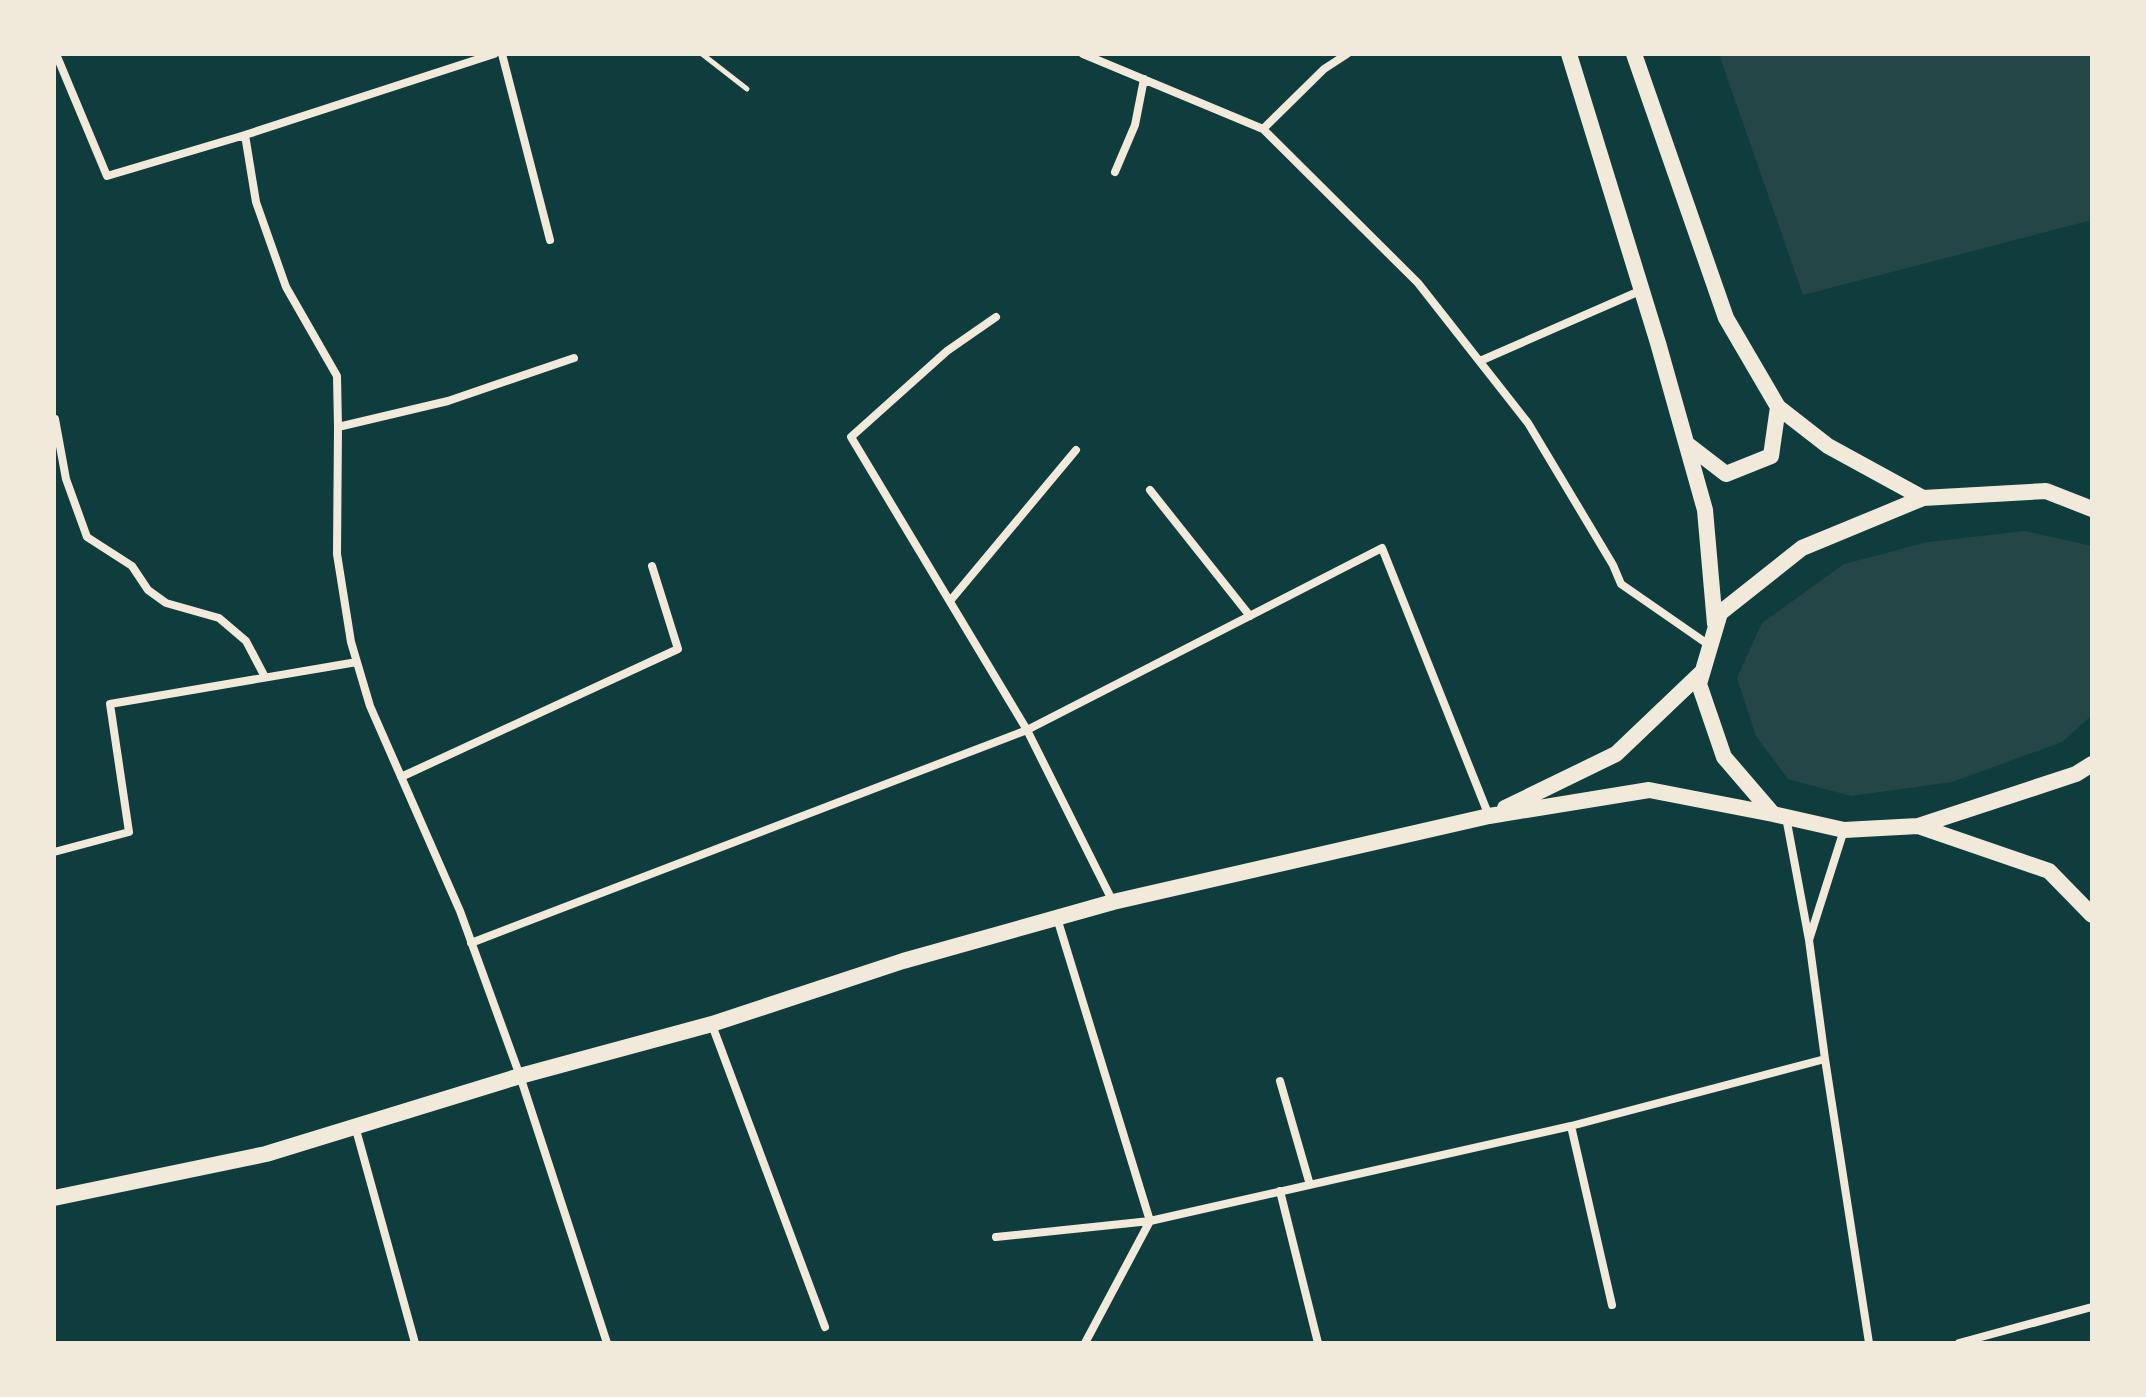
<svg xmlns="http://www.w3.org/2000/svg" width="2146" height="1397" font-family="'Fira Sans Condensed',sans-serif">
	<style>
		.green { fill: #244646 }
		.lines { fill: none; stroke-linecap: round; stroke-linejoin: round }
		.path { stroke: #f1e9da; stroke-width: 5 }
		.minor { stroke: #f1e9da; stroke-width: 8 }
		.secondary { stroke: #f1e9da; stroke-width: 16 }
	</style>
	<rect width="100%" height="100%" fill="#0f3d3e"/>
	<path class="green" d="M 1719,54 L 2092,54 L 2092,220 L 1803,295 Z
		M 2025,531 L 2092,546 L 2092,715 L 2062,742 L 1952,782 L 1851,796 L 1788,779 L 1756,736 L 1737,678 L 1762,623 L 1844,564 L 1928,542 Z"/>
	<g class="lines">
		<path class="path" d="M 702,54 L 747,89"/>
		<path class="minor" d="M 56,54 L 107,176 L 245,135 L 494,54
			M 502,54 L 550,240
			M 1083,54 L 1263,129 L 1418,283 L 1528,423 L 1613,565 L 1621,584 L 1709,645
			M 1263,129 L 1324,69 L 1347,54
			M 245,135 L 256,202 L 286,287 L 337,376 L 338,427 L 337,554 L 351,642 L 370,706 L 460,911 L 520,1076 L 607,1343
			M 1115,172 L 1135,125 L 1144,79
			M 996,317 L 947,351 L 851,437 L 1027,730 L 1113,902
			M 1480,361 L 1642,290
			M 55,419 L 66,479 L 87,537 L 132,566 L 148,590 L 166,603 L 219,618 L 246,641 L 265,677
			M 338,427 L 448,401 L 574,358
			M 1150,490 L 1250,616
			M 950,601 L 1076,450
			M 401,777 L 678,649 L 652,566
			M 1786,817 L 1809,940 L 1844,830
			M 54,852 L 129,832 L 110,704 L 357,662
			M 1057,918 L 1150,1221 L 1085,1343
			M 1809,940 L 1825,1059 L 1869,1343
			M 471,943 L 1027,730 L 1382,548 L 1489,816
			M 712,1025 L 825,1327
			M 1280,1081 L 1310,1185
			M 355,1126 L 415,1343
			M 1571,1126 L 1612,1305
			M 1280,1191 L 1318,1343
			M 996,1237 L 1150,1221 L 1571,1126 L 1825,1059
			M 1959,1343 L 2092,1307"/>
		<path class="secondary" d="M 1569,54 L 1658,343 L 1705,510 L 1715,624
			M 1634,54 L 1726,318 L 1778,407 L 1828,446 L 1923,498
			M 1687,444 L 1726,474 L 1771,456 L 1778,407
			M 2092,509 L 2046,491 L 1923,498 L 1802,548 L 1720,613 L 1699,684 L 1724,757 L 1773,814 L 1844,830 L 1918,826 L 2076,774 L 2092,764
			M 1505,808 L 1616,754 L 1702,672
			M 1918,826 L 2049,871 L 2092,915
			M 54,1198 L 266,1154 L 520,1076 L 712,1024 L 903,961 L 1113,902 L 1489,816 L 1649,790 L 1773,814"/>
	</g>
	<rect width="2146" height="1397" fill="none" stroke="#f1e9da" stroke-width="112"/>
</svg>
